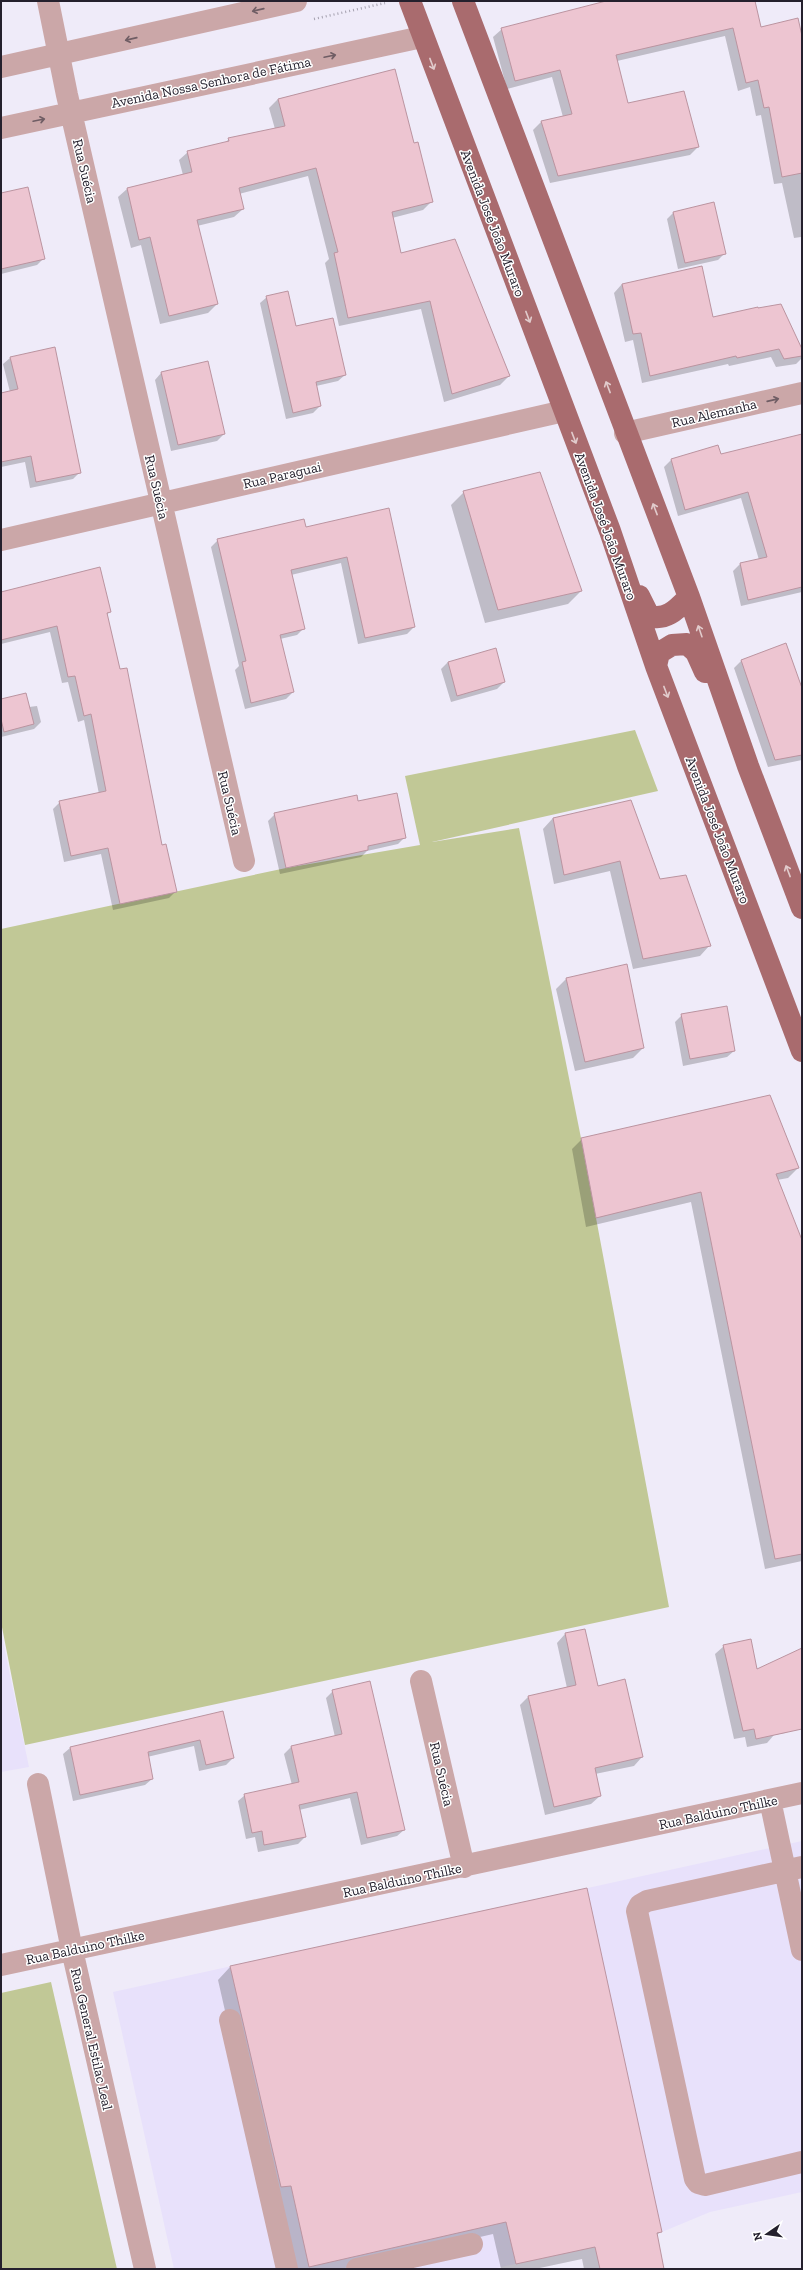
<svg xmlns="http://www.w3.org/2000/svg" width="803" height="2270" font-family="'Zilla Slab',serif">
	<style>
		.built { fill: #e8e1fb }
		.green { fill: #c1c896 }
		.shadow { fill: #0003 }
		.building { fill: #edc5d1; stroke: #bb94a0 }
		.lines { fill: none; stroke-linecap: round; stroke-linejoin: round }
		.path { stroke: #a5a1af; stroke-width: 2.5; stroke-dasharray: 1 3; stroke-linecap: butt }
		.minor { stroke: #cba7a8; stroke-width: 22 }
		.major { stroke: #a96b6e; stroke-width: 22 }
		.oneway { stroke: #6f5d64 }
		.oneway2 { stroke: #e1cbcc }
		.labels { text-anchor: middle; stroke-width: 3; stroke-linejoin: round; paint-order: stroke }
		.street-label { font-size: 14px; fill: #24202d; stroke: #fff }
	</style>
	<rect width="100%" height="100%" fill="#efebf9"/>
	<path class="built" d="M 1,1632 L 29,1767 L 1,1772 Z
		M 802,1841 L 802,2192 L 710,2212 L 662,2232 L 492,2269 L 174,2269 L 113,1992 Z"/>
	<path class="green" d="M 635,730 L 658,791 L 432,842 L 519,828 L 581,1138 L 669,1607 L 25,1745 L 1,1622 L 1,929 L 286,868 L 420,845 L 405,776 Z
		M 51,1982 L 117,2269 L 1,2269 L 1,1993 Z"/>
	<path class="shadow" d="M 610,1 L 754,1 L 760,28 L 802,42 L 802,242 L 801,237 L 794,238 L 782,183 L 774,184 L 761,115 L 756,116 L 750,87 L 738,91 L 725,36 L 617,61 L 627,104 L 698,147 L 690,155 L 550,183 L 533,130 L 541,122 L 563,117 L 552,77 L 507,89 L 493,37 L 502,29 Z
		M 394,70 L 413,145 L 432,201 L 423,210 L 392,218 L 400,254 L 509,376 L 500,385 L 444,402 L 421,309 L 339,326 L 325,263 L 329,259 L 308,176 L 239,194 L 243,209 L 234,217 L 197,226 L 217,304 L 208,313 L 160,324 L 141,245 L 131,248 L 118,197 L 127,189 L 183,175 L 179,160 L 188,152 L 225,143 L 229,139 L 275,129 L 269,108 L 278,99 Z
		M 1,194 L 44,258 L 37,265 L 1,274 Z
		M 674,212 L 725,253 L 718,260 L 678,269 L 667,219 Z
		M 622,284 L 802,351 L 802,358 L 796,364 L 776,367 L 771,357 L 729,366 L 728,364 L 642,383 L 633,340 L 625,342 L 614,293 Z
		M 267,297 L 345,375 L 338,381 L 316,386 L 320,406 L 313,413 L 286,419 L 260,303 Z
		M 10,358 L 80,472 L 73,479 L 30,488 L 25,462 L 1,467 L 1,394 L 10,392 L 3,364 Z
		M 161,373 L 224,434 L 217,441 L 171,451 L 155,380 Z
		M 802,435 L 802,592 L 741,606 L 733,571 L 740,564 L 759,560 L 741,498 L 678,516 L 664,467 L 671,460 L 718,447 L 720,456 Z
		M 464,492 L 581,591 L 568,604 L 485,623 L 451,505 Z
		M 388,509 L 414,627 L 407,634 L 358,644 L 341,563 L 291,575 L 303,629 L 297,635 L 280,639 L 293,692 L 286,699 L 245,709 L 235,670 L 239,666 L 211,547 L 218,540 L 305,528 Z
		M 1,593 L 110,611 L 107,615 L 162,846 L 176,891 L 169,898 L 113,910 L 101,854 L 64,862 L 53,809 L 60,802 L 99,794 L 84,720 L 78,722 L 68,682 L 62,683 L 50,632 L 1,644 Z
		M 785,644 L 802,691 L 802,760 L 768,767 L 734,668 L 741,661 Z
		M 448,662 L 504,682 L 497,689 L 451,702 L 441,669 Z
		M 1,700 L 29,707 L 37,706 L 41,722 L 34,729 L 1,737 Z
		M 357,803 L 405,837 L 398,844 L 367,851 L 361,857 L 280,874 L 268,821 L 275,814 Z
		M 553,818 L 659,881 L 710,945 L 700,956 L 633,969 L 610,871 L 554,884 L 543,829 Z
		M 566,979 L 643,1048 L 633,1058 L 575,1071 L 556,989 Z
		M 682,1015 L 734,1051 L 727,1057 L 683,1066 L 675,1022 Z
		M 582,1139 L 798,1168 L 788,1178 L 777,1180 L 802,1243 L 802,1561 L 765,1569 L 691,1202 L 586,1227 L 572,1149 Z
		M 565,1634 L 642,1757 L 634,1766 L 595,1774 L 600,1796 L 591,1804 L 545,1815 L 520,1705 L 528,1697 L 567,1688 L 557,1643 Z
		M 724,1646 L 756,1671 L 802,1650 L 802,1721 L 793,1726 L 785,1733 L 774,1735 L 767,1743 L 747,1747 L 745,1737 L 734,1739 L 715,1654 Z
		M 333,1691 L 404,1830 L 397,1836 L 361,1845 L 350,1798 L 299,1810 L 305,1837 L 298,1844 L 258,1852 L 255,1837 L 246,1839 L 238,1801 L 245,1795 L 292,1785 L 284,1754 L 291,1747 L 335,1737 L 326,1698 Z
		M 174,1725 L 233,1758 L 226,1765 L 199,1771 L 194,1746 L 147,1757 L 152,1779 L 145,1785 L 73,1801 L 63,1754 L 70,1748 Z
		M 230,1967 L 661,2231 L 656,2236 L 663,2269 L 584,2269 L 582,2259 L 535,2269 L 501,2269 L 493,2234 L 341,2269 L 294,2269 L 268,2200 L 218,1980 Z"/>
	<path class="building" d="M 606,1 L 755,1 L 761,27 L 798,18 L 802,36 L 802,173 L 782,177 L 769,107 L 764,108 L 758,80 L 746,83 L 733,28 L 616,55 L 628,103 L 684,91 L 699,147 L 558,176 L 541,121 L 572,114 L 560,70 L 515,81 L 501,28 Z
		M 395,69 L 414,143 L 418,142 L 433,202 L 392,212 L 401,253 L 455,239 L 510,376 L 452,394 L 430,301 L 348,318 L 334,253 L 338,252 L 316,168 L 239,188 L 244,209 L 197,220 L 218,304 L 169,316 L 150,237 L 139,240 L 127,188 L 192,172 L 187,151 L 229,141 L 228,138 L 285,126 L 278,99 Z
		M 28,187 L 45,259 L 1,269 L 1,193 Z
		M 714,202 L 726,254 L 685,263 L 673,212 Z
		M 702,266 L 713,317 L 758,307 L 758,308 L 781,304 L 802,349 L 802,356 L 784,359 L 779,349 L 737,358 L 736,356 L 650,376 L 641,333 L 633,334 L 622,284 Z
		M 288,291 L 296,326 L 333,318 L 346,375 L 316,382 L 321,406 L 293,413 L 266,296 Z
		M 55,347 L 81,473 L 36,482 L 31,456 L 1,462 L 1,393 L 18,389 L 10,357 Z
		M 208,361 L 225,434 L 178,445 L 161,372 Z
		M 802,434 L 802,587 L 748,600 L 740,563 L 767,557 L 748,492 L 685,510 L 671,459 L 718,445 L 721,454 Z
		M 540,472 L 582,591 L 498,610 L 463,491 Z
		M 389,508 L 415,627 L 365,638 L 347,557 L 291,570 L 305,629 L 280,635 L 294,692 L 251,703 L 242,662 L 246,661 L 217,539 L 304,519 L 306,527 Z
		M 100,567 L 111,612 L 107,613 L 120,669 L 127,668 L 162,845 L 166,844 L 177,892 L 120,904 L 108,848 L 71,856 L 59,801 L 106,791 L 91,714 L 84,716 L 75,676 L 68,677 L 57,626 L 1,640 L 1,592 Z
		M 786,643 L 802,688 L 802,755 L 775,760 L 741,660 Z
		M 496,648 L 505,682 L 457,696 L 448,662 Z
		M 26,693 L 34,724 L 4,732 L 1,719 L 1,699 Z
		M 397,793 L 406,838 L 368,846 L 368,850 L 286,868 L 274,813 L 357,795 L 358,801 Z
		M 631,800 L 660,879 L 686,875 L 711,946 L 643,959 L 620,861 L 564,875 L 553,818 Z
		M 627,964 L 644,1048 L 585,1062 L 566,978 Z
		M 727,1006 L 735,1051 L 690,1059 L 681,1014 Z
		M 770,1095 L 799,1168 L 776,1174 L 802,1240 L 802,1554 L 775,1559 L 701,1192 L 596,1218 L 581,1138 Z
		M 585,1629 L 598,1686 L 625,1679 L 643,1757 L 595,1768 L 601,1796 L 554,1807 L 528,1696 L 576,1685 L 565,1633 Z
		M 751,1639 L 757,1669 L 802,1648 L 802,1729 L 756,1739 L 754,1729 L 743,1731 L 723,1645 Z
		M 370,1681 L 405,1830 L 367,1838 L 357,1792 L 299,1805 L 306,1837 L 264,1845 L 262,1831 L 252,1833 L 244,1794 L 299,1782 L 291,1746 L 342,1734 L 332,1690 Z
		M 223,1711 L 234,1758 L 206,1765 L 200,1740 L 148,1752 L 153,1779 L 80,1795 L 70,1747 Z
		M 587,1888 L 662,2232 L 657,2233 L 664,2269 L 600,2269 L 595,2247 L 516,2264 L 506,2222 L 309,2267 L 291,2186 L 281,2187 L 230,1966 Z"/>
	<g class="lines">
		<path class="path" d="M 314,19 L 385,3"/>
		<path class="minor" d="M 48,1 L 67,95 L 244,861
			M 1,67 L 296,1
			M 1,128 L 422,37
			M 625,433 L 802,393
			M 1,540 L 564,411
			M 421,1681 L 464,1867
			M 38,1784 L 72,1950 L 145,2269
			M 770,1800 L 802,1950
			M 802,1867 L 647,1901 L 640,1905 L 637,1911 L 695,2179 L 698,2183 L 705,2185 L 802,2162
			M 1,1965 L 802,1793
			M 230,2020 L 287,2269
			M 357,2269 L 472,2244"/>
		<path class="major" d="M 410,1 L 610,531 L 656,666 L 802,1051
			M 463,1 L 689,597 L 748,766 L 802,908
			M 639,596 L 649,616 C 667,621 677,609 689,597
			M 656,666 L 659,653 L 672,645 L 687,644 L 696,652 L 705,672"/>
	</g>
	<defs><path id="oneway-shaft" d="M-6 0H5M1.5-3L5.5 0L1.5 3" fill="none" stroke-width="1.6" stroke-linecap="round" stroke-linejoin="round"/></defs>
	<g class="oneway">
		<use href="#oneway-shaft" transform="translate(258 10) rotate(167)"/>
		<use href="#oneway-shaft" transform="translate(131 39) rotate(167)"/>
		<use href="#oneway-shaft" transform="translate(330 56) rotate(-12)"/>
		<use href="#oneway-shaft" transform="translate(39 120) rotate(-12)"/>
		<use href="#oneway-shaft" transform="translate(773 400) rotate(-13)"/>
	</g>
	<g class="oneway2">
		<use href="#oneway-shaft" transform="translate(432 64) rotate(69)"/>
		<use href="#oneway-shaft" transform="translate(528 317) rotate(69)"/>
		<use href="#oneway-shaft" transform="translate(608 387) rotate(-111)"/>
		<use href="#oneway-shaft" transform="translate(574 438) rotate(69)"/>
		<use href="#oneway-shaft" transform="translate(655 509) rotate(-111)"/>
		<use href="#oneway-shaft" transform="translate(700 631) rotate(-109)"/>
		<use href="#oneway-shaft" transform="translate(666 692) rotate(69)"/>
		<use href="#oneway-shaft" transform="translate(788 871) rotate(-111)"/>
	</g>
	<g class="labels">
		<g class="street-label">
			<text transform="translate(211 82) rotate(-12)" y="5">Avenida Nossa Senhora de Fátima</text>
			<text transform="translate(85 171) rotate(77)" y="5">Rua Suécia</text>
			<text transform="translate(493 223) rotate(69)" y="5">Avenida José João Muraro</text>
			<text transform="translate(714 413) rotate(-13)" y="5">Rua Alemanha</text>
			<text transform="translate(282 475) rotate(-13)" y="5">Rua Paraguai</text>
			<text transform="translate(157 487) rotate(77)" y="5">Rua Suécia</text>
			<text transform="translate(606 526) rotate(70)" y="5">Avenida José João Muraro</text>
			<text transform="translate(230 803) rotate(77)" y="5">Rua Suécia</text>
			<text transform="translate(718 830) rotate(69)" y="5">Avenida José João Muraro</text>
			<text transform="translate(442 1774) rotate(77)" y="5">Rua Suécia</text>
			<text transform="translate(718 1812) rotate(-12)" y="5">Rua Balduino Thilke</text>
			<text transform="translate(402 1880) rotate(-12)" y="5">Rua Balduino Thilke</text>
			<text transform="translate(85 1947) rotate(-12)" y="5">Rua Balduino Thilke</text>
			<text transform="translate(92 2039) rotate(77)" y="5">Rua General Estilac Leal</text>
		</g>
	</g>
	<rect width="803" height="2270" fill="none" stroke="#24202d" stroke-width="4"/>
	<g transform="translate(767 2234) rotate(257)" stroke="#ffffff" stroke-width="3" paint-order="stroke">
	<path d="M0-3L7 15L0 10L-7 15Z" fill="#24202d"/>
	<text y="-6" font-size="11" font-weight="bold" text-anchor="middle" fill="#24202d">N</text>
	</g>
</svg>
